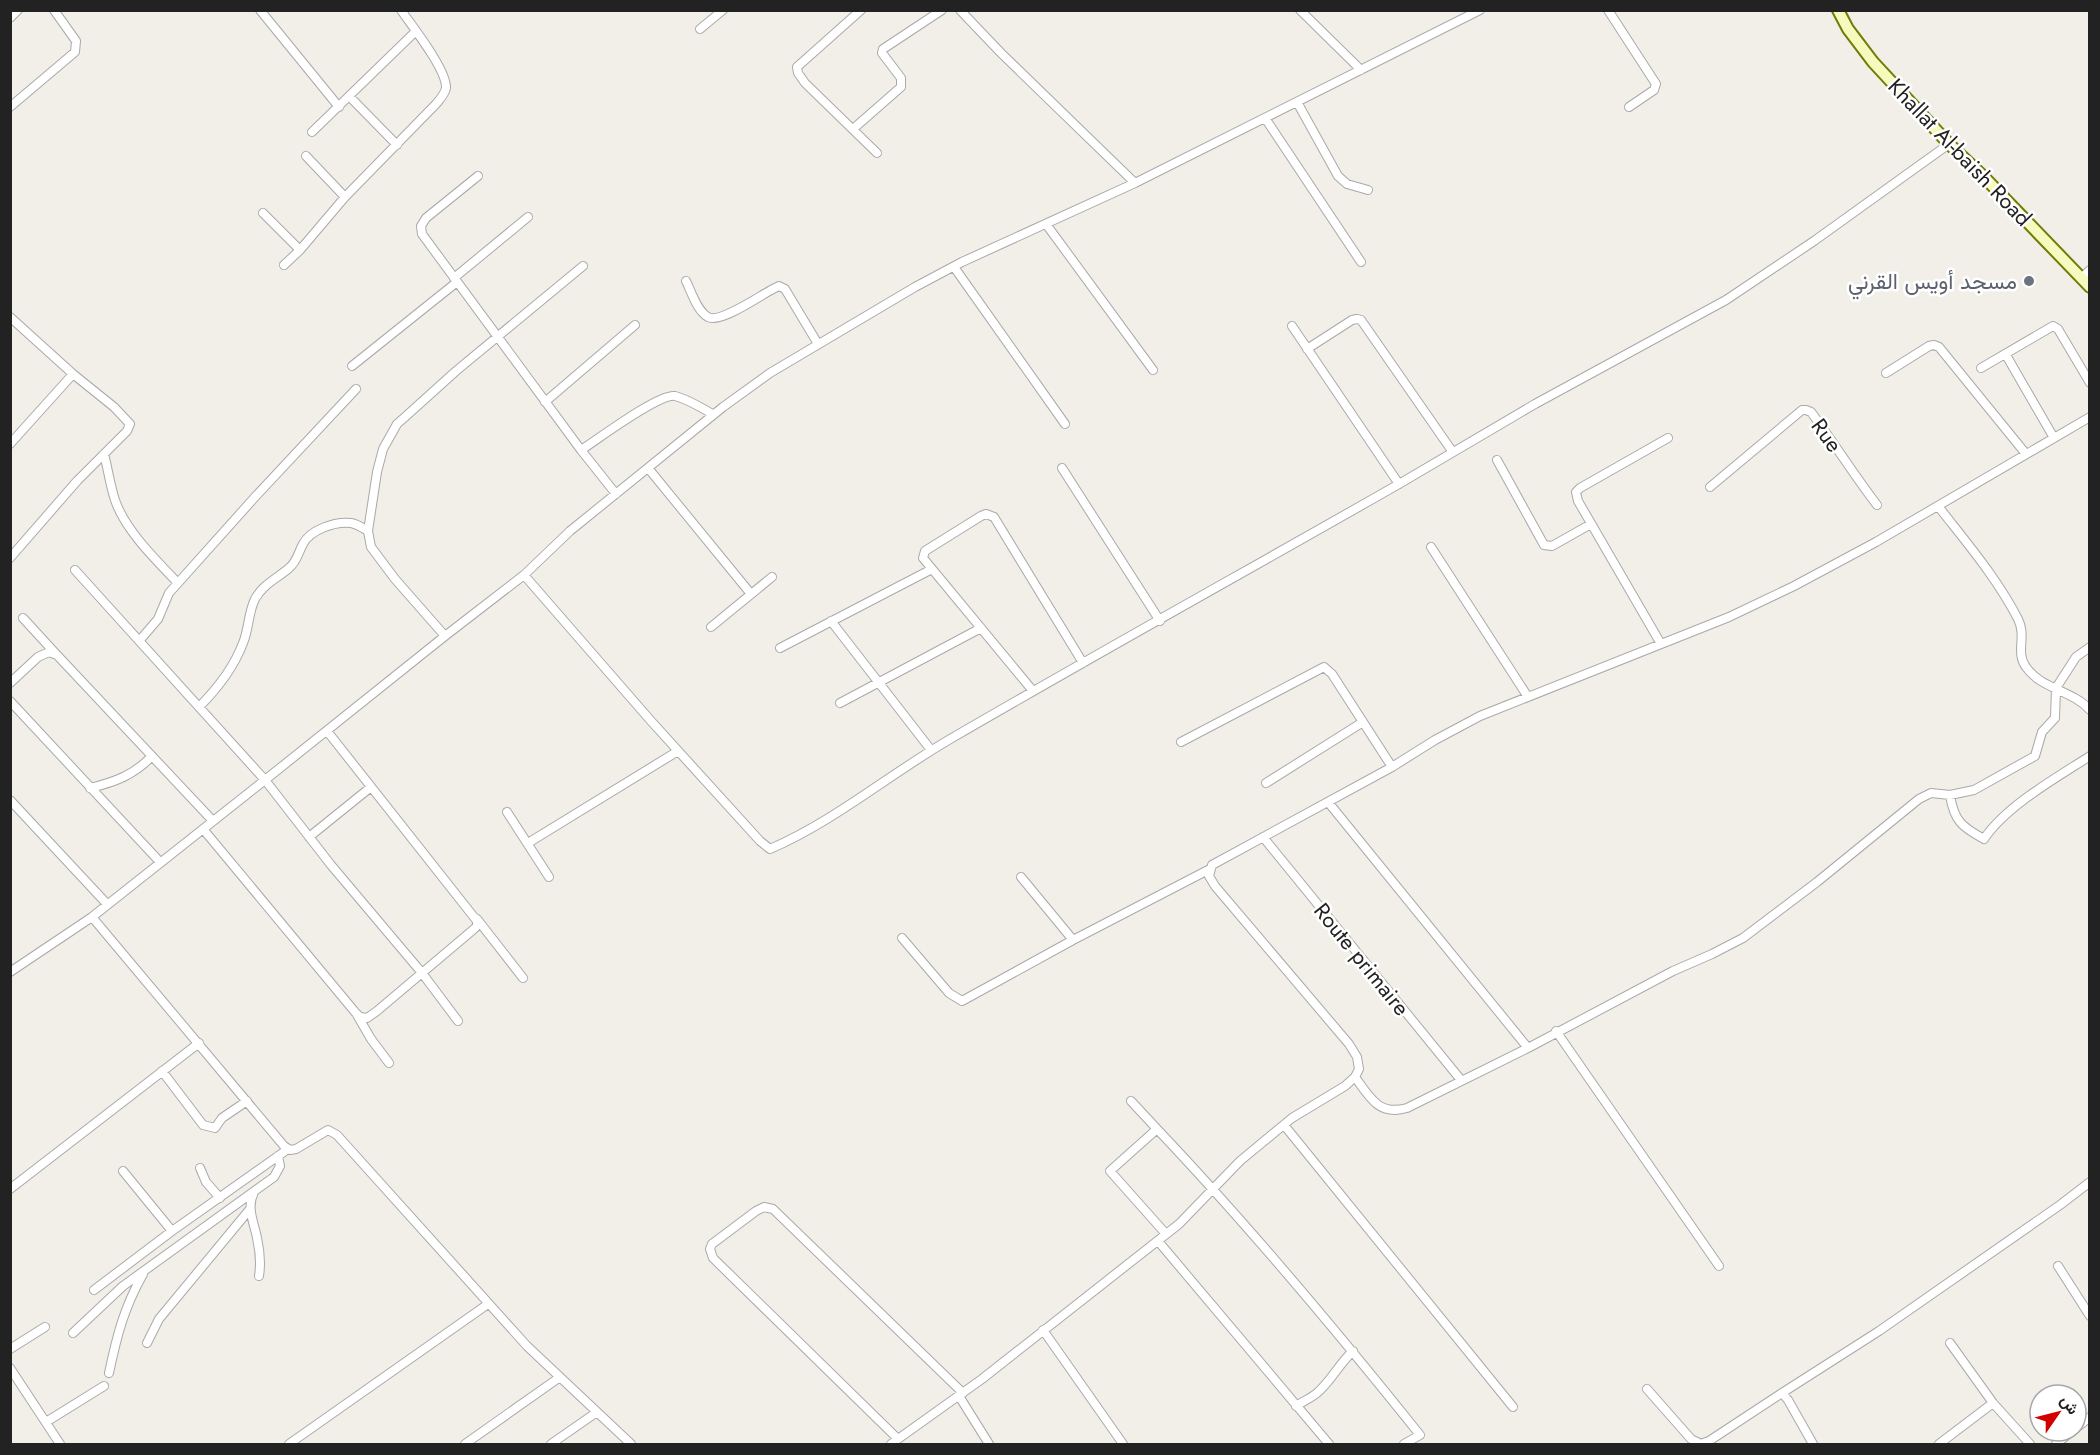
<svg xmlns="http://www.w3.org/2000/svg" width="2100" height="1455" font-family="Jost,Vazirmatn,sans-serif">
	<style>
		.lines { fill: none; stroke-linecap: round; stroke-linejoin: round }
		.street-casing { stroke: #a9a9a9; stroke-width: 10 }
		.secondary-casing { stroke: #707d05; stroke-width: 14 }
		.street { stroke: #fff; stroke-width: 8 }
		.secondary { stroke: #f7fabf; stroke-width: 10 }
		.worship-dot { fill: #6b7280; stroke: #fff; stroke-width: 2 }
		.labels { text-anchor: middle; stroke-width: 5; stroke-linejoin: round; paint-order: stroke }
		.street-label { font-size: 22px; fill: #222; stroke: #fff }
		.worship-label { font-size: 22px; fill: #5b616d; stroke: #fff; text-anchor: end }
	</style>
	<rect width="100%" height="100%" fill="#f2efe9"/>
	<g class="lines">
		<g class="street-casing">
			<path id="street" d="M 260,10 L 339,107
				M 861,10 L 797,67 L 798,73 L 805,83 L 877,153
				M 960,10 L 1001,53 L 1135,183
				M 1300,10 L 1361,70
				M 1608,10 L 1656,84 L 1654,90 L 1629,107
				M 10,18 L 18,10
				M 700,29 L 723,10
				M 349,96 L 397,145
				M 1297,102 L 1338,176 L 1347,184 L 1368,190
				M 10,107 L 75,52 L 76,41 L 54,10
				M 1265,118 L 1361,262
				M 853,129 L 901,87 L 901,78 L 882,53 L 883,49 L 942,10
				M 312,132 L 416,31
				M 306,156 L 345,197
				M 478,176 L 426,218 L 421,226 L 422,234 L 581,450 L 616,494
				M 263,213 L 300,250
				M 1046,224 L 1153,370
				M 284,265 L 300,250 L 345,197 L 436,104 C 440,99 445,94 446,88 C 447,70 412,26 401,10
				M 954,267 L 1065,424
				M 454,278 L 528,217
				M 2081,278 L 2090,270
				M 686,281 C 691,291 697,311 708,317 C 720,324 761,295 773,289 L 779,286 L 785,289 L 818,344
				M 10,317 L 73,374 L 114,407 L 130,424 L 127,431 L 77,481 L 10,558
				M 1292,326 L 1399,484
				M 1307,349 L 1352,320 L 1357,319 L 1361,320 L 1452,451
				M 2006,355 L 2054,438
				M 352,366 L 457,282
				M 1981,368 L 2053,326 L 2058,329 L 2090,383
				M 1886,373 L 1929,346 L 1934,345 L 1939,347 L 2026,454
				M 545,402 L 635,325
				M 10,444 L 73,374
				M 581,450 C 597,440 659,393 675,396 C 688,399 701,408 713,414
				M 104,454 C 108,469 110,485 115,500 C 125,530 156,560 178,583
				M 1497,460 L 1544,545 L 1552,546 L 1591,524
				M 648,468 L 751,594
				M 1062,468 L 1160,621
				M 1710,487 L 1802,410 L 1806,410 L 1811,412 C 1834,443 1854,475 1877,505
				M 1938,506 C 1966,542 1997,578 2018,619 C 2027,637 2015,652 2026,667 C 2041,689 2072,690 2090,710
				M 1431,547 L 1528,697
				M 75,570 L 265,780 L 331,865 L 422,973 L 458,1021
				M 524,575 L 651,721 L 760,841 L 770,849 C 835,821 891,773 952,738 C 1100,652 1250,569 1399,484 L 1535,404 L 1726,300 L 1814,241 L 1949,144
				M 23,618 L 56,654
				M 831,621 L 931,750
				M 711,627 L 772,577
				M 445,636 L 395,579 L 371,547 L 368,531 L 377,472 L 383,449 L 397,424 L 405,417 L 456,371 L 583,266
				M 140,640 L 158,619 L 169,593 L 255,497 L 356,389
				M 1661,644 L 1578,501 L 1576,492 L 1580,488 L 1668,438
				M 780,648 L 932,569
				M 10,683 L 38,657 L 49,652 L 57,655 L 213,821
				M 1033,691 L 923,558 L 925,551 L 981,516 L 986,514 L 994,517 L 1083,663
				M 10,701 L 160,862
				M 840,703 L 981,628
				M 199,707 C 217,689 234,667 243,643 C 249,629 248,613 255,599 C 263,584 278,578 289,568 C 297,562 298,553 303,544 C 310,530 335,521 351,523 C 357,524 363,528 368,531
				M 1181,742 L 1324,667 L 1332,674 L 1392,767
				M 1266,783 L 1363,722
				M 90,788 C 115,782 134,775 152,756
				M 1950,795 C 1954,821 1962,827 1984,839 C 2006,806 2056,778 2090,756
				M 10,800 L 107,904
				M 1328,802 L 1528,1048
				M 507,812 L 549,877
				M 203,829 L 355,1012 L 360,1017 L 367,1018 L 377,1011 L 474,929 L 477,926 L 477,921 L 327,731
				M 309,837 L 371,787
				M 1263,837 L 1461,1080
				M 528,843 L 678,751
				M 1021,877 L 1073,940
				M 92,917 L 284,1146 L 290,1150 L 296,1149 L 328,1130 L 337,1135 L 527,1346 L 631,1444
				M 477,919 L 523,978
				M 902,938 L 949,993 L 962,1001 L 1073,940 L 1210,869
				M 10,972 L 92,917 L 265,780 L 445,636 L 524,575 L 570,531 L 723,407 L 770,373 L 915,287 L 962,262 L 1135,183 L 1480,10
				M 356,1013 L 371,1039 L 389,1063
				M 1556,1031 L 1719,1266
				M 162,1071 L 203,1125 L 215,1128 L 222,1118 L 247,1101
				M 1355,1077 C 1370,1098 1379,1116 1407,1108 L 1528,1048 L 1673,971 L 1712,954 L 1743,938 L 1817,882 L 1919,799 L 1931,793 L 1950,795 L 1974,790 L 2035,756 L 2042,732 L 2055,718 L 2056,688 L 2076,657 L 2090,647
				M 1131,1101 L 1157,1129
				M 1284,1125 L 1513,1407
				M 200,1168 L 206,1182 L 220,1198
				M 123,1171 L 172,1231
				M 10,1189 L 199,1043
				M 254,1192 C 246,1208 254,1222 257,1238 C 260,1251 261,1263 259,1276
				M 1166,1234 L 1110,1171 L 1157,1129 C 1250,1227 1336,1330 1420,1435 L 1404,1444
				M 1158,1241 L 1329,1444
				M 2058,1266 L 2090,1316
				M 94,1290 L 172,1231 L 288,1149
				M 1043,1330 L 1123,1444
				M 73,1333 L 123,1286 L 274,1177 L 280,1166 L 278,1156
				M 147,1343 L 159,1319 L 250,1209
				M 1950,1343 L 1993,1403 L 2030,1444
				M 10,1349 L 45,1327
				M 10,1368 L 60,1444
				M 109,1373 C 117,1335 124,1308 143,1274
				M 1647,1389 L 1691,1439 L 1701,1444 L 1709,1441 L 1782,1393 L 1879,1331 L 2060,1205 L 2090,1182
				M 1782,1393 L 1788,1400 L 1813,1444
				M 959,1396 L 989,1444
				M 1296,1406 C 1302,1402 1311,1398 1317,1393 C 1331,1381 1339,1364 1353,1351
				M 46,1422 L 104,1386
				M 2076,1428 L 2090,1417
				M 898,1439 L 713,1258 L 710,1249 L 712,1244 L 756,1211 L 764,1207 L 773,1209 L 963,1393
				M 289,1444 L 488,1304
				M 465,1444 L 560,1377
				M 551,1444 L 597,1412
				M 891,1444 L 982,1379 L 1179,1224 L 1240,1161 L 1292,1118 L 1345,1086 L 1355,1077 L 1359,1069 L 1357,1057 L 1349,1044 L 1215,886 L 1209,876 L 1212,865 L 1392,767 L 1435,740 L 1480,716 L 1729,617 L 1794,586 L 1876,542 L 2090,417
				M 1939,1444 L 1993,1403
				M 2056,1444 L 2072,1431"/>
		</g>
		<g class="secondary-casing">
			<path id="secondary" d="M 1838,10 L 1848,29 L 1873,62 L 1949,144 L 1984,177 L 2090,287"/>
		</g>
		<use href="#street" class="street"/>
		<use href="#secondary" class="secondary"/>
	</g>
	<circle class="worship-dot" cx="2029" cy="281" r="6"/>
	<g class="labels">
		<g class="street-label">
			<text transform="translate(1960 152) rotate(46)" y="8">Khallat Al-baish Road</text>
			<text transform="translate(1827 435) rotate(54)" y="8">Rue</text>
			<text transform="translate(1362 959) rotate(51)" y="8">Route primaire</text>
		</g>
		<g class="worship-label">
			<text x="2017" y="289">مسجد أويس القرني</text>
		</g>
	</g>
	<rect width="2100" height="1455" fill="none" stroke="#222222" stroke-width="24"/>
	<g transform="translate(2058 1413) rotate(55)"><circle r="28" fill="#ffffff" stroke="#a7a7a7" stroke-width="1.5"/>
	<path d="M0-4.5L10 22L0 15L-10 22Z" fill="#d40000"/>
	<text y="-9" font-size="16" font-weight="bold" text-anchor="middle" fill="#222222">ش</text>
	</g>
</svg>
